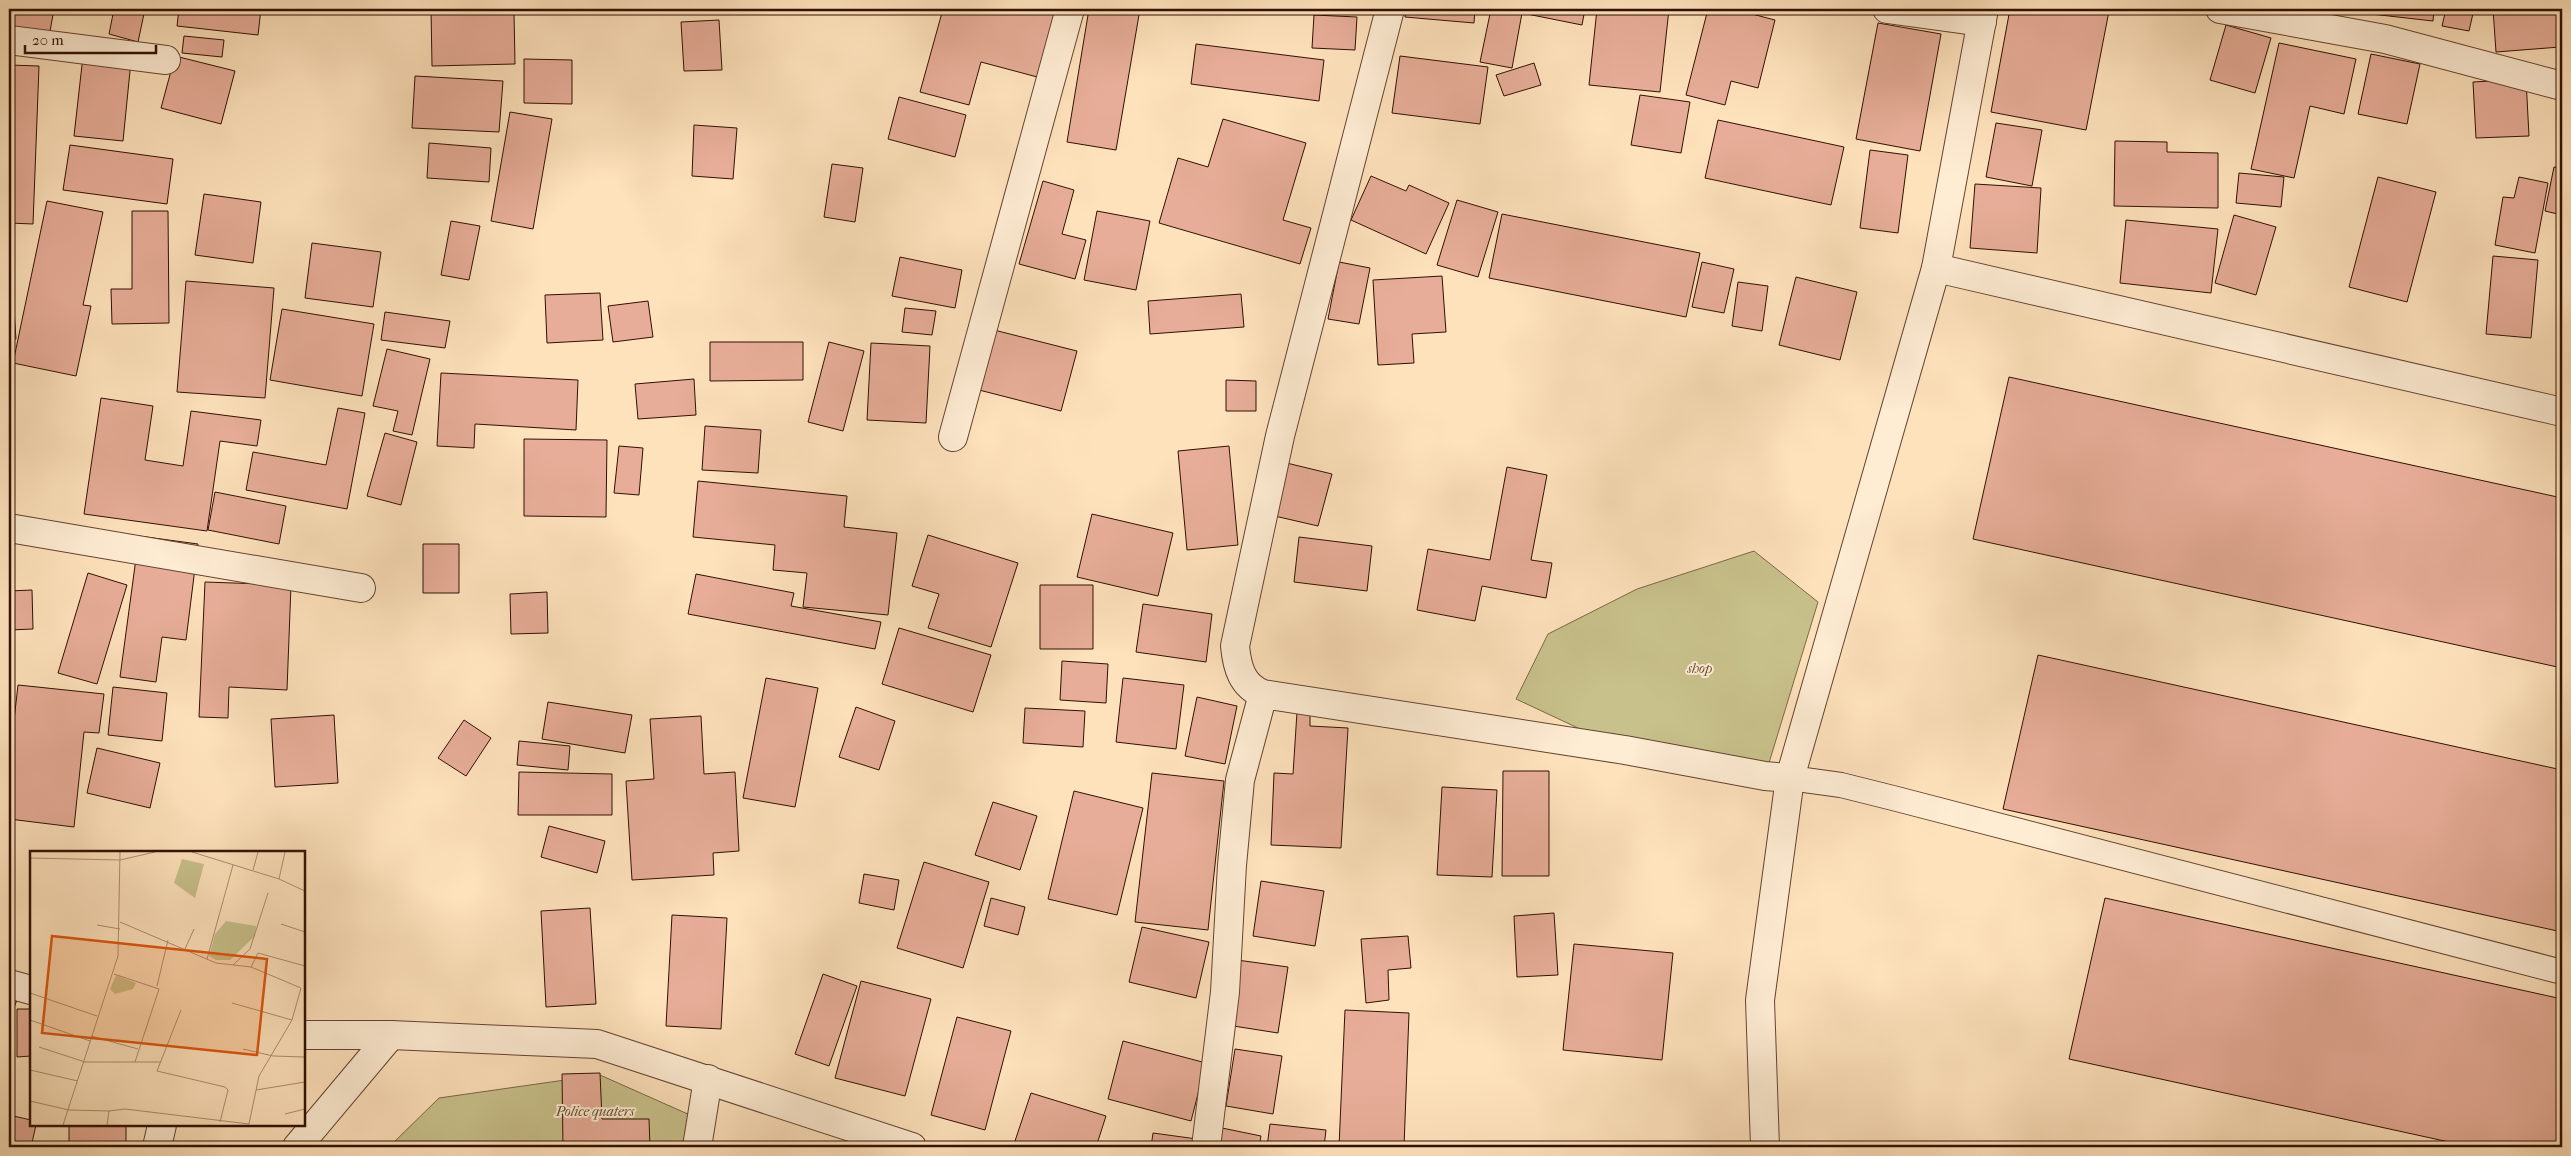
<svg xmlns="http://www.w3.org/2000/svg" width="2571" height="1156" font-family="'IM FELL French Canon',serif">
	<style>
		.green { fill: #c8c18b; stroke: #7c6846 }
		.building { fill: #e7ad98; stroke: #311002 }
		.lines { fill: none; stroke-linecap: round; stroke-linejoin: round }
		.service-casing { stroke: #644430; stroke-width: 26 }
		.minor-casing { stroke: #644430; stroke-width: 30 }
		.tertiary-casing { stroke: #644430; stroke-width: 30 }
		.service { stroke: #feecd3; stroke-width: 24 }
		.minor { stroke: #feecd3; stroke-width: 28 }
		.tertiary { stroke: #feecd3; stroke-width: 28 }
		.labels { text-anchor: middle; stroke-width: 4; stroke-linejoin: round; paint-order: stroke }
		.park-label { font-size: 14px; font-style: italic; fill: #664e32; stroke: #feecd3 }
		.inset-road { fill: none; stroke: #ac8e72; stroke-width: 1 }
		.view { fill: #df550c; fill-opacity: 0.15; stroke: #df550c; stroke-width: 2.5 }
		.inset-edge { fill: none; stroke: #311002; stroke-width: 2.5 }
	</style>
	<rect width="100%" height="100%" fill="#fee2bc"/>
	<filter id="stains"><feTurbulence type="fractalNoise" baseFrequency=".004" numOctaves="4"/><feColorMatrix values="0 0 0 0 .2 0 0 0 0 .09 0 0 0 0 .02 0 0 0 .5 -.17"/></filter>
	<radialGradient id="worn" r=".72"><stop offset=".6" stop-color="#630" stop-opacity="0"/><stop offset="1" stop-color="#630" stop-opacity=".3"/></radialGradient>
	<path class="green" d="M 1754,551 L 1818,602 L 1765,776 L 1625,750 L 1516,699 L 1548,634 L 1637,589 Z
		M 600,1075 L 690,1115 L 685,1147 L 389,1147 L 439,1098 Z"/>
	<path class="building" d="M 9,9 L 54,9 L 49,37 L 9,30 Z
		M 114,9 L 145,9 L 138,42 L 109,34 Z
		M 179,9 L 261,9 L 258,35 L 177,26 Z
		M 431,9 L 489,9 L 489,13 L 514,12 L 515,64 L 432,66 Z
		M 943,9 L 1059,9 L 1041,78 L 981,62 L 969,105 L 920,92 Z
		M 1089,9 L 1140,9 L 1116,150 L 1067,142 Z
		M 1406,9 L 1475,9 L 1474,23 L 1405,17 Z
		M 1491,9 L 1585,9 L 1582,25 L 1522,13 L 1512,68 L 1480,62 Z
		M 1597,9 L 1669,9 L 1660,92 L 1589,85 Z
		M 1708,9 L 1733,9 L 1775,20 L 1758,88 L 1731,81 L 1725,105 L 1686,95 Z
		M 2010,9 L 2097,9 L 2109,11 L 2086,130 L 1991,112 Z
		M 2327,9 L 2434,9 L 2433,21 Z
		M 2446,9 L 2474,9 L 2469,31 L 2442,26 Z
		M 2493,9 L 2557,9 L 2560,47 L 2496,52 Z
		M 1314,15 L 1357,17 L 1355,50 L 1312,48 Z
		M 719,20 L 722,70 L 684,71 L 681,22 Z
		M 1878,23 L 1941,34 L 1920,151 L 1856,139 Z
		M 2226,25 L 2271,38 L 2255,93 L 2210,80 Z
		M 184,36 L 224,40 L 222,57 L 182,53 Z
		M 2279,43 L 2356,59 L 2344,114 L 2310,106 L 2294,178 L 2251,169 Z
		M 1196,44 L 1324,60 L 1319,101 L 1191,84 Z
		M 2371,54 L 2420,64 L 2407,124 L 2358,114 Z
		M 83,56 L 131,61 L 123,141 L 74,136 Z
		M 175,56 L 235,71 L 221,124 L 161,108 Z
		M 1400,56 L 1488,67 L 1480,124 L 1392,113 Z
		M 524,59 L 572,60 L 572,104 L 524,103 Z
		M 1534,63 L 1541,85 L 1504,96 L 1496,75 Z
		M 9,65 L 39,66 L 33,224 L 9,223 Z
		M 415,76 L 503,81 L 499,132 L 412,128 Z
		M 2526,79 L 2529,136 L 2476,138 L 2473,82 Z
		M 1640,95 L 1690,102 L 1681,153 L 1631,145 Z
		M 899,97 L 966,115 L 955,157 L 888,139 Z
		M 510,112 L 552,119 L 533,229 L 491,221 Z
		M 1223,119 L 1306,143 L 1283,220 L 1311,228 L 1300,264 L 1159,223 L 1178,158 L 1208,167 Z
		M 1718,120 L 1844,147 L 1831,205 L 1705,178 Z
		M 1996,123 L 2042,130 L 2032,186 L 1986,177 Z
		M 694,125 L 737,128 L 733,179 L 692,176 Z
		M 2115,141 L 2167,142 L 2167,152 L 2218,153 L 2218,208 L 2114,206 Z
		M 429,143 L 491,148 L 489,182 L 427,178 Z
		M 70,145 L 173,159 L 167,204 L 63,190 Z
		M 1870,150 L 1908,155 L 1898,233 L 1860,228 Z
		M 832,164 L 863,168 L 855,222 L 824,217 Z
		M 2554,167 L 2562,168 L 2562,215 L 2545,211 Z
		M 2239,173 L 2284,177 L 2281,207 L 2236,203 Z
		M 1371,176 L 1406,191 L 1409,185 L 1449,203 L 1426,254 L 1351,220 Z
		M 2378,177 L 2436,192 L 2407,302 L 2349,287 Z
		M 2519,177 L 2548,183 L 2535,253 L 2495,245 L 2503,197 L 2514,198 Z
		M 1043,181 L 1074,190 L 1062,234 L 1086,240 L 1075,279 L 1019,264 Z
		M 1975,184 L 2041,188 L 2037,253 L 1970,248 Z
		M 204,194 L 261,202 L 253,263 L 195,255 Z
		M 1457,200 L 1498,212 L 1478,277 L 1437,265 Z
		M 47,201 L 103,212 L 83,305 L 91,306 L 76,376 L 13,363 Z
		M 132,211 L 168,211 L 169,323 L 112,324 L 111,289 L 132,289 Z
		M 1097,211 L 1150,221 L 1136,290 L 1084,280 Z
		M 1502,214 L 1700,253 L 1686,317 L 1489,278 Z
		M 2234,215 L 2276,227 L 2256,295 L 2215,283 Z
		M 2126,220 L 2218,229 L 2211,293 L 2120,283 Z
		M 451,221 L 480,226 L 469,280 L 441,275 Z
		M 9,239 L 16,339 L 9,339 Z
		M 312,243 L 381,252 L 373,307 L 305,298 Z
		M 2493,256 L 2538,260 L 2531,338 L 2486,334 Z
		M 900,257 L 962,270 L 955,308 L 892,296 Z
		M 1339,262 L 1370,268 L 1359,324 L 1328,319 Z
		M 1702,262 L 1734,269 L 1724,313 L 1692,307 Z
		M 1442,276 L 1446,332 L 1412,334 L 1414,363 L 1378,365 L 1373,280 Z
		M 1796,277 L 1857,292 L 1840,360 L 1779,345 Z
		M 186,281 L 274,288 L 265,398 L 177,392 Z
		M 1738,282 L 1768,286 L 1762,331 L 1732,326 Z
		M 600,293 L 603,340 L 547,343 L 545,295 Z
		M 1241,294 L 1244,327 L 1150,334 L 1148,301 Z
		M 648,301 L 653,337 L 613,342 L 608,306 Z
		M 905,308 L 936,311 L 932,335 L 902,332 Z
		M 282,309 L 374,324 L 362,396 L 270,380 Z
		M 385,312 L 450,321 L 445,348 L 381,340 Z
		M 994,330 L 1077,351 L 1061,411 L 979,390 Z
		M 710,342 L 803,342 L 803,380 L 710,381 Z
		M 829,342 L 864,351 L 843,431 L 808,422 Z
		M 871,343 L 930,346 L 926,423 L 867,420 Z
		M 387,349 L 430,359 L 412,435 L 393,431 L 398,411 L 373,406 Z
		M 441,373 L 578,380 L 576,430 L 475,424 L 474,448 L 437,446 Z
		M 2009,377 L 2562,498 L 2562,668 L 1973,539 Z
		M 694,379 L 696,415 L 638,419 L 635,384 Z
		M 1226,380 L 1256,381 L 1256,411 L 1226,411 Z
		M 101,398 L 153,406 L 145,460 L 183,466 L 191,411 L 261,420 L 257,446 L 220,441 L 207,531 L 84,514 Z
		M 338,408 L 365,413 L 347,509 L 246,490 L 253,452 L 326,465 Z
		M 705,426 L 761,430 L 758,473 L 702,470 Z
		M 385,433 L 417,442 L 401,505 L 367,496 Z
		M 524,439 L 607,440 L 606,517 L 524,516 Z
		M 619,446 L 643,448 L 639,495 L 614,493 Z
		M 1229,446 L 1238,545 L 1187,550 L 1178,451 Z
		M 1266,458 L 1332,474 L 1318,526 L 1253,511 Z
		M 1507,467 L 1547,475 L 1531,560 L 1552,563 L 1546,598 L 1482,586 L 1475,621 L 1417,610 L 1428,549 L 1490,560 Z
		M 698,481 L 847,496 L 844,527 L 897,533 L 888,615 L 803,607 L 807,573 L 773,570 L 775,545 L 693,537 Z
		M 215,492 L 286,506 L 279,544 L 208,530 Z
		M 1092,514 L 1173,533 L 1158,596 L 1077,577 Z
		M 928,535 L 1018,563 L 991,647 L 928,628 L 939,594 L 912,586 Z
		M 139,536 L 198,544 L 186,640 L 162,637 L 156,682 L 120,677 Z
		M 1299,537 L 1372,546 L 1367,591 L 1294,582 Z
		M 423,544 L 459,544 L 459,593 L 423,593 Z
		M 88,573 L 127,585 L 97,684 L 58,673 Z
		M 696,574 L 794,593 L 791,606 L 881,622 L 875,649 L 688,614 Z
		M 205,582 L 291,585 L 287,690 L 229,687 L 228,718 L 199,717 Z
		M 1040,585 L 1093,585 L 1093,649 L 1040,649 Z
		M 32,590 L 33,629 L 9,630 L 9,591 Z
		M 547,592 L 548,633 L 511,634 L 510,594 Z
		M 1143,604 L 1212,614 L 1206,662 L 1136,652 Z
		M 899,628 L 991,655 L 973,712 L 882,684 Z
		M 2038,655 L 2562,770 L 2562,932 L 2003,809 Z
		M 1062,661 L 1108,664 L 1106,703 L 1060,700 Z
		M 766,678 L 818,688 L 795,807 L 743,798 Z
		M 1123,678 L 1184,685 L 1176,749 L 1116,742 Z
		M 18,685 L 104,694 L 99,733 L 84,732 L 74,827 L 9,819 L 9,764 Z
		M 113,687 L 167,693 L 162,741 L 108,735 Z
		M 1197,697 L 1237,706 L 1225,764 L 1185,756 Z
		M 548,702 L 632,715 L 625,753 L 542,739 Z
		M 856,707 L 895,721 L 879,770 L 839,757 Z
		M 1025,708 L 1085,711 L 1083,747 L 1023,743 Z
		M 1297,712 L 1310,713 L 1310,726 L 1348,728 L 1341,848 L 1271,845 L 1274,773 L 1293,774 Z
		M 334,715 L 338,783 L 275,787 L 271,719 Z
		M 701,716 L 704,774 L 735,772 L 739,851 L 713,853 L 714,875 L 632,880 L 626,781 L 654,779 L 650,719 Z
		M 464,720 L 491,738 L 466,776 L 438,758 Z
		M 519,741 L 570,746 L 568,770 L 517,765 Z
		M 97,748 L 160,763 L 150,808 L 87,793 Z
		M 1503,771 L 1549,771 L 1549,876 L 1502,876 Z
		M 519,772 L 612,774 L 612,815 L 518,815 Z
		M 1152,773 L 1224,781 L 1208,930 L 1135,922 Z
		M 1442,787 L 1497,790 L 1492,877 L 1437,875 Z
		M 1074,791 L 1143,808 L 1117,915 L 1048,899 Z
		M 993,802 L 1037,816 L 1020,870 L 975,855 Z
		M 549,826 L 605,841 L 597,873 L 541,857 Z
		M 924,862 L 989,882 L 963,968 L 897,948 Z
		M 864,874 L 899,880 L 894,910 L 859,903 Z
		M 1261,881 L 1324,891 L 1315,946 L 1253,936 Z
		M 991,898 L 1025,907 L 1018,935 L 984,926 Z
		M 2105,898 L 2562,999 L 2562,1147 L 2472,1147 L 2069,1059 Z
		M 590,908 L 596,1004 L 546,1007 L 541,911 Z
		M 1554,913 L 1558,975 L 1517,977 L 1514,916 Z
		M 672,915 L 727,918 L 721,1029 L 666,1026 Z
		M 1142,927 L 1209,942 L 1196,998 L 1129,982 Z
		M 1408,936 L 1411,968 L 1388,970 L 1389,1000 L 1366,1003 L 1361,939 Z
		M 1574,944 L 1673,953 L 1662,1060 L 1563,1050 Z
		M 1237,960 L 1288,967 L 1278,1033 L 1227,1025 Z
		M 823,974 L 857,986 L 829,1066 L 795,1054 Z
		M 861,981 L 931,999 L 905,1096 L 835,1078 Z
		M 9,991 L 19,995 L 9,1020 Z
		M 17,1009 L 31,1009 L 31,1056 L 17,1057 Z
		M 1345,1010 L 1409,1013 L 1404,1147 L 1339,1147 Z
		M 957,1017 L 1011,1031 L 985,1130 L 931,1115 Z
		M 1123,1041 L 1206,1063 L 1191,1121 L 1108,1099 Z
		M 1235,1049 L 1282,1056 L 1273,1114 L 1226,1106 Z
		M 600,1073 L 602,1119 L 649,1119 L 650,1147 L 563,1147 L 562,1074 Z
		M 1031,1093 L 1106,1116 L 1096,1147 L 1013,1147 Z
		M 9,1115 L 31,1120 L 31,1125 L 36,1125 L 31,1147 L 9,1147 Z
		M 1270,1124 L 1326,1130 L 1324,1147 L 1267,1147 Z
		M 69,1125 L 126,1125 L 126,1147 L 69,1147 Z
		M 1222,1128 L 1261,1136 L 1259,1147 L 1218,1147 Z
		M 1153,1133 L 1197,1139 L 1195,1147 L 1151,1147 Z"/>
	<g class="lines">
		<g class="service-casing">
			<path id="service" d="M 1790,778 L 1841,785 L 1893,798 L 2562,972"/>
		</g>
		<g class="minor-casing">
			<path id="minor" d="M 1390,9 L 1280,436 L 1235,646 C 1237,667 1242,686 1263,694 L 1625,750 L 1765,776 L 1790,778
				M 1887,9 L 1982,22
				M 2220,9 L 2385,39 L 2562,86
				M 9,40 L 166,60
				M 1936,268 L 2562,412
				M 953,437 L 1070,9
				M 9,528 L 361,588
				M 157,1147 L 162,1125
				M 297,1147 L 391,1035
				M 697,1147 L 708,1079
				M 1206,1147 L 1225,992 L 1232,865 L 1240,780 L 1263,694"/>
		</g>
		<g class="tertiary-casing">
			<path id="tertiary" d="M 9,984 L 31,990
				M 304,1035 L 391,1035 L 597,1044 L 912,1147
				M 1765,1147 L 1760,1000 L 1790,778 L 1936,268 L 1984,9"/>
		</g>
		<use href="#service" class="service"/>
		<use href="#minor" class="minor"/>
		<use href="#tertiary" class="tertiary"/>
	</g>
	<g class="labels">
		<g class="park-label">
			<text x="1700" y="673">shop</text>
			<text x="595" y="1116">Police quaters</text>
		</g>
	</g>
	<g transform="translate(30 851)">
		<rect width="275" height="275" fill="#fee2bc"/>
		<path d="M 152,8 L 174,13 L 165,47 L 144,32 ZM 196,70 L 226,75 L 225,85 L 200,109 L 186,109 L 179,105 L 185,83 ZM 86,124 L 106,132 L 103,138 L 85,143 L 80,138 Z" fill="#c8c18b"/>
		<path class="inset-road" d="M 162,1 L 249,28 L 275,40M 0,7 L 90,9 L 125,1M 223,19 L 228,1M 249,28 L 255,1M 251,73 L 275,81M 67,74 L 90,78M 155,98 L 164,78M 177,108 L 203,14M 203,114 L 220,98 L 238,42M 221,116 L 228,102 L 275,115M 127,135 L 138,89M 0,142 L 67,165M 202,152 L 262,169M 151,159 L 127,220 L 195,236 L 198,239 L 190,271M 0,169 L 60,190M 61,185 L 108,198M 9,196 L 55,211 L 105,211 L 129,138 L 84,123M 213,198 L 243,205 L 275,206M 105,211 L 131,211M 0,219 L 48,230M 226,239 L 275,231M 0,250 L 39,259 L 79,260M 255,263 L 275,258M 33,274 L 88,105 L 90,1M 77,274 L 79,260 L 95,258 L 219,273 L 229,225 L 262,169 L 271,137 L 221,116 L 186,112 L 90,71"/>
		<path class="view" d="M 22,85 L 237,108 L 227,204 L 12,182 Z"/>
		<rect width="275" height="275" class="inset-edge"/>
	</g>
	<rect width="2571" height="1156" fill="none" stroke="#fee2bc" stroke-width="30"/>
	<rect x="10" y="10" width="2551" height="1136" fill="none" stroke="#311002" stroke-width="2.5"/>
	<rect x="15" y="15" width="2541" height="1126" fill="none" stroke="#311002"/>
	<path d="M25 45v8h131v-8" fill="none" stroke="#311002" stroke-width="2.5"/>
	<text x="32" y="45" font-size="15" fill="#311002" stroke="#feecd3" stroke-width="4" paint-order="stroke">20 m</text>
	<rect width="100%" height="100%" filter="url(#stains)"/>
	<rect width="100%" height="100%" fill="url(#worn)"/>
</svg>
